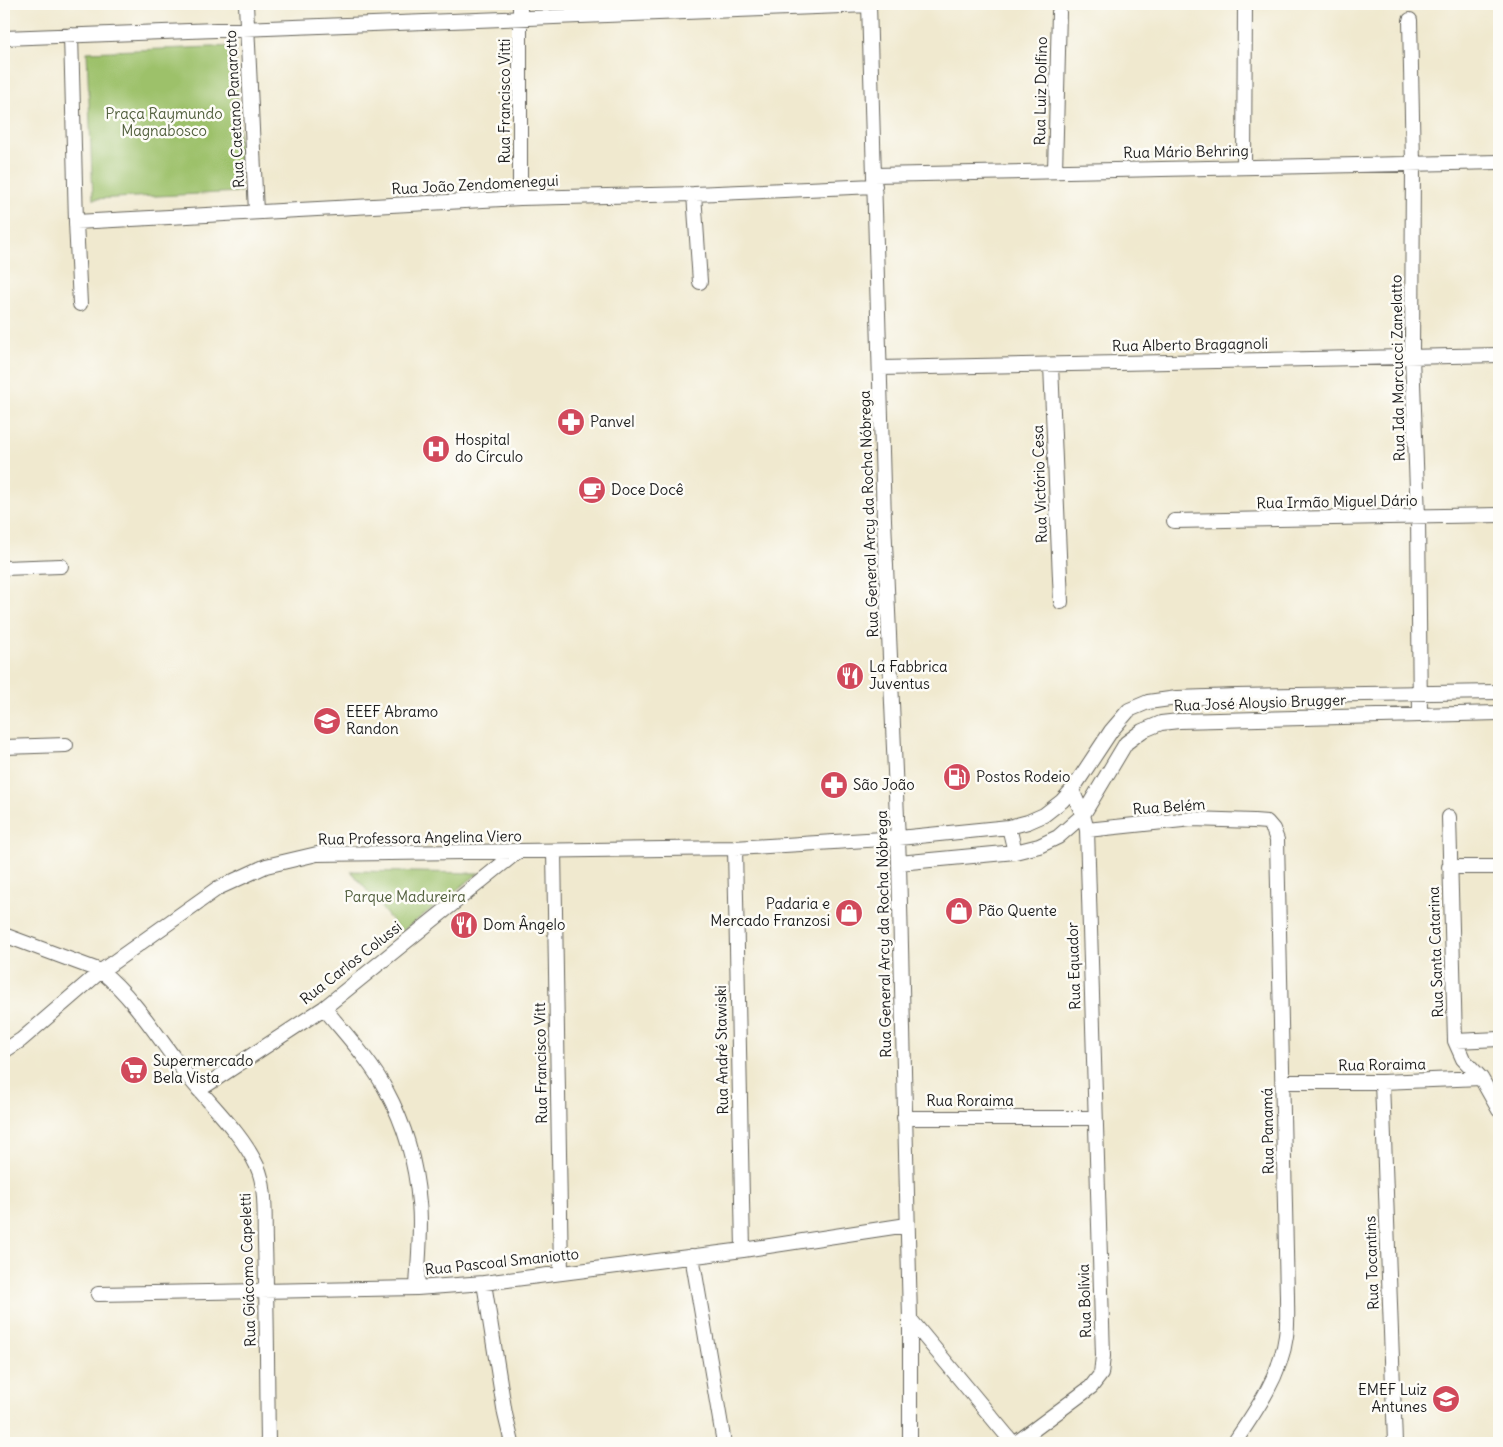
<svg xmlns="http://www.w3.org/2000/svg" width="1503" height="1447" font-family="Delius,sans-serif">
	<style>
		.green { fill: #9dc16b; stroke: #5c6e44 }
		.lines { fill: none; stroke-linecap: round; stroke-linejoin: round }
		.minor-casing { stroke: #66645b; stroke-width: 16 }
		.minor { stroke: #fff; stroke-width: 14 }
		.labels { text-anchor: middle; stroke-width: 5; stroke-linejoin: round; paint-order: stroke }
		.street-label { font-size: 15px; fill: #1c1c1c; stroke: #fdfcf7 }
		.park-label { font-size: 15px; fill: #505e3c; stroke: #fdfcf7 }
		.poi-label { font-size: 15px; fill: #1c1c1c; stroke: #fdfcf7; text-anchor: start }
	</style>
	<rect width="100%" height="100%" fill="#fdfcf7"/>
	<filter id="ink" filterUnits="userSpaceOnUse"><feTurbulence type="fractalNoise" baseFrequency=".02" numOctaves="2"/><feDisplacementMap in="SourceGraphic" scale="10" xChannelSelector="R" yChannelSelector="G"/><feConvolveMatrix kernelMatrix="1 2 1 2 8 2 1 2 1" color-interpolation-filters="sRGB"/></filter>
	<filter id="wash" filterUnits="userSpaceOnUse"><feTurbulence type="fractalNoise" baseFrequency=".0096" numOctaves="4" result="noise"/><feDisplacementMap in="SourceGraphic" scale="20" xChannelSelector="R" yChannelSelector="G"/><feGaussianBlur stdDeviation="1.12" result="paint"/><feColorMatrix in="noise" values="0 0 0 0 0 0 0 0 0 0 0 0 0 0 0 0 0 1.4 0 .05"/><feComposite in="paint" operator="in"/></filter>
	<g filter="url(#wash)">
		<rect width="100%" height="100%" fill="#f0e9cf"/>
		<path class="green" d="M 236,46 L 241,192 L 93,199 L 87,52 Z
			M 351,871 L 479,873 L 401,932 Z"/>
	</g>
	<g filter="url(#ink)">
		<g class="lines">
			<g class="minor-casing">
				<path id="minor" d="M 246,4 L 256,212
					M 520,4 L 520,198
					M 869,4 L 884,520 L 899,863 L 910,1319 L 910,1443
					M 1410,20 L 1413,164 L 1412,356 L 1418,517 L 1420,715
					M 71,35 L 76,222 L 80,304
					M 4,38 L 869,5
					M 1244,167 L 1245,4
					M 1055,171 L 1059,12
					M 874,175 L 1499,162
					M 694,194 L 700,282
					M 76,222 L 520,198 L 694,194 L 875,186
					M 1051,365 L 1061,602
					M 881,368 L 1499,355
					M 1174,521 L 1499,515
					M 4,568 L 61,566
					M 4,747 L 66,745
					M 1449,817 L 1455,1041 L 1463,1059 L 1481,1078 L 1499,1110
					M 1009,827 L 1015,852
					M 1087,830 L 1192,819 L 1254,821 L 1267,822 L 1273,829 L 1277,840 L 1287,1297 C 1287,1310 1288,1323 1286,1336 C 1281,1375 1256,1411 1234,1443
					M 735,848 L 743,1250
					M 554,851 L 561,1273
					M 899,863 L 1015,852 L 1039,846 L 1058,837 L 1083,815 L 1126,743 L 1142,731 L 1161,723 L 1179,721 L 1499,713
					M 1449,867 L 1499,867
					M 4,935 L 101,971 C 134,998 157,1036 183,1070 C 207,1102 240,1130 257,1166 C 267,1187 264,1220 265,1242 C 267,1309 267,1376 268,1443
					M 324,1008 C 345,1034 370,1060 386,1090 C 405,1125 416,1164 419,1203 C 422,1229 418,1261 417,1288
					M 1455,1041 L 1499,1039
					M 4,1051 L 21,1040 L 101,971 L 218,888 L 266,866 L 317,854 L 735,848 L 899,838 L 1009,827 L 1028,822 L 1044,815 L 1062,801 L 1072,790 L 1111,731 L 1129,710 L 1148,702 L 1177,698 L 1237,696 L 1499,692
					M 1283,1082 L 1382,1082 L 1481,1078
					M 1382,1082 L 1395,1443
					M 199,1090 L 324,1008 L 517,852
					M 904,1118 L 1095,1118
					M 692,1256 L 724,1443
					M 484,1283 L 505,1414 L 512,1443
					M 98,1294 L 417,1288 L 484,1283 L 743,1250 L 907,1225
					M 910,1319 L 1013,1443
					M 1016,1443 L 1091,1387 L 1101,1374 L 1103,1356 L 1087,830 L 1083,815 L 1072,790"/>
			</g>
			<use href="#minor" class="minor"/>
		</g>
	</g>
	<defs>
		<g id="pharmacy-disc" transform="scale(1.4375)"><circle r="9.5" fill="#d1495b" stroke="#fdfcf7"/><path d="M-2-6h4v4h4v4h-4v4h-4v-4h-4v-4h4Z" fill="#fff"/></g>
		<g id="hospital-disc" transform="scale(1.4375)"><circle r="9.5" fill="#d1495b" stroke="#fdfcf7"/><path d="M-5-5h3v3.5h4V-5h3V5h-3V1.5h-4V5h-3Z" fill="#fff"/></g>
		<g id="cafe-disc" transform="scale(1.4375)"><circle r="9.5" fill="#d1495b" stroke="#fdfcf7"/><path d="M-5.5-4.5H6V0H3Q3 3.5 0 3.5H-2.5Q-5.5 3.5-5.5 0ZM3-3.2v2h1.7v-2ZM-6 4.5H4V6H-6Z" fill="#fff"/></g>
		<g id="restaurant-disc" transform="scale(1.4375)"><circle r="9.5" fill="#d1495b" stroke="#fdfcf7"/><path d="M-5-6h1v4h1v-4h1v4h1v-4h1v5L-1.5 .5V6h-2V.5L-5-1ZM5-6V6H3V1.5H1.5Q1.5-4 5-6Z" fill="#fff"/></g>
		<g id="school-disc" transform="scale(1.4375)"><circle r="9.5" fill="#d1495b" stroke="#fdfcf7"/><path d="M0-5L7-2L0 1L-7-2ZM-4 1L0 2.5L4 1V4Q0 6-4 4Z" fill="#fff"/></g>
		<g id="fuel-disc" transform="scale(1.4375)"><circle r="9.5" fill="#d1495b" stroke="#fdfcf7"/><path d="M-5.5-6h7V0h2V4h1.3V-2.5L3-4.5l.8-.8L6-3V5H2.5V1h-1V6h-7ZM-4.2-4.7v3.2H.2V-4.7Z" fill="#fff"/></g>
		<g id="shop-disc" transform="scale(1.4375)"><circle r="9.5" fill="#d1495b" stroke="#fdfcf7"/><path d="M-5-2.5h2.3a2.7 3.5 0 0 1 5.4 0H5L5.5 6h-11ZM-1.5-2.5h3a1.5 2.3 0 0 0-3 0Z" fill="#fff"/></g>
		<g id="supermarket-disc" transform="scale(1.4375)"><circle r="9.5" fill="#d1495b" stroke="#fdfcf7"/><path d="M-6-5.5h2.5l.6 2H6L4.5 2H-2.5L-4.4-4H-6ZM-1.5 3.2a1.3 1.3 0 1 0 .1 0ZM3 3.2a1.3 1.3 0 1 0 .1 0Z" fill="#fff"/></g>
	</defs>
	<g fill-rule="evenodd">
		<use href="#pharmacy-disc" x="571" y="422"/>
		<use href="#hospital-disc" x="436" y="449"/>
		<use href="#cafe-disc" x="592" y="490"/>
		<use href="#restaurant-disc" x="850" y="676"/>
		<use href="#school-disc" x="327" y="721"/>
		<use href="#fuel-disc" x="957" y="777"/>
		<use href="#pharmacy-disc" x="834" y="785"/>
		<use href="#shop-disc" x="959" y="911"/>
		<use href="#shop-disc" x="849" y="913"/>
		<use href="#restaurant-disc" x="464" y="925"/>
		<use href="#supermarket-disc" x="134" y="1070"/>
		<use href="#school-disc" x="1446" y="1399"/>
	</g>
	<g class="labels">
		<g class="street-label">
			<text transform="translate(1041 91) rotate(-89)" y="5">Rua Luiz Dolfino</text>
			<text transform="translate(505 101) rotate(-90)" y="5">Rua Francisco Vitti</text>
			<text transform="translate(235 109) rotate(-93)" y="5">Rua Caetano Panarotto</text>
			<text transform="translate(1186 152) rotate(-1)" y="5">Rua Mário Behring</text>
			<text transform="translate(475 185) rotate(-3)" y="5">Rua João Zendomenegui</text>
			<text transform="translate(1190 345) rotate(-1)" y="5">Rua Alberto Bragagnoli</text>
			<text transform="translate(1398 368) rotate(-91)" y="5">Rua Ida Marcucci Zanelatto</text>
			<text transform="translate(1040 484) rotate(-92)" y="5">Rua Victório Cesa</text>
			<text transform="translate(1337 502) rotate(-1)" y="5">Rua Irmão Miguel Dário</text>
			<text transform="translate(869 514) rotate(-92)" y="5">Rua General Arcy da Rocha Nóbrega</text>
			<text transform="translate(1260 703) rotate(-2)" y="5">Rua José Aloysio Brugger</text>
			<text transform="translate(1169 807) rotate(-4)" y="5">Rua Belém</text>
			<text transform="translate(420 838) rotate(-1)" y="5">Rua Professora Angelina Viero</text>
			<text transform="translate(884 934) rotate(-91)" y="5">Rua General Arcy da Rocha Nóbrega</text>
			<text transform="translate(1436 952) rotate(-92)" y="5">Rua Santa Catarina</text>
			<text transform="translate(351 963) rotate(-38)" y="5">Rua Carlos Colussi</text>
			<text transform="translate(1074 966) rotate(-92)" y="5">Rua Equador</text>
			<text transform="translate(722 1050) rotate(-91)" y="5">Rua André Stawiski</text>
			<text transform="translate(541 1063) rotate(-91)" y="5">Rua Francisco Vitt</text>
			<text transform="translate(1382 1065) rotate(-1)" y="5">Rua Roraima</text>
			<text x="970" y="1106">Rua Roraima</text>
			<text transform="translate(1268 1131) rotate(-91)" y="5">Rua Panamá</text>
			<text transform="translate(502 1262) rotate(-6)" y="5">Rua Pascoal Smaniotto</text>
			<text transform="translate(1372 1263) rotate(-92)" y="5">Rua Tocantins</text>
			<text transform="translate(248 1270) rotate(-92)" y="5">Rua Giácomo Capeletti</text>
			<text transform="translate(1085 1301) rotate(-92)" y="5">Rua Bolívia</text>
		</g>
		<g class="park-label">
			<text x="164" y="119">Praça Raymundo<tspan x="164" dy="17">Magnabosco</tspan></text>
			<text x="405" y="902">Parque Madureira</text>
		</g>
		<g class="poi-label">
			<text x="590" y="427">Panvel</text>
			<text x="455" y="445">Hospital<tspan x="455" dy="17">do Círculo</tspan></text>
			<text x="611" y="495">Doce Docê</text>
			<text x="869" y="672">La Fabbrica<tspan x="869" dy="17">Juventus</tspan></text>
			<text x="346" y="717">EEEF Abramo<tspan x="346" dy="17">Randon</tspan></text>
			<text x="976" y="782">Postos Rodeio</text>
			<text x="853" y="790">São João</text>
			<text x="830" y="909" text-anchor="end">Padaria e<tspan x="830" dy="17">Mercado Franzosi</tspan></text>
			<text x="978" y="916">Pão Quente</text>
			<text x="483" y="930">Dom Ângelo</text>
			<text x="153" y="1066">Supermercado<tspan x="153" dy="17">Bela Vista</tspan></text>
			<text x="1427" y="1395" text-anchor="end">EMEF Luiz<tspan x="1427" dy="17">Antunes</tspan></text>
		</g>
	</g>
	<rect width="1503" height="1447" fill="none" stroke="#fdfcf7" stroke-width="20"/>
</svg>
